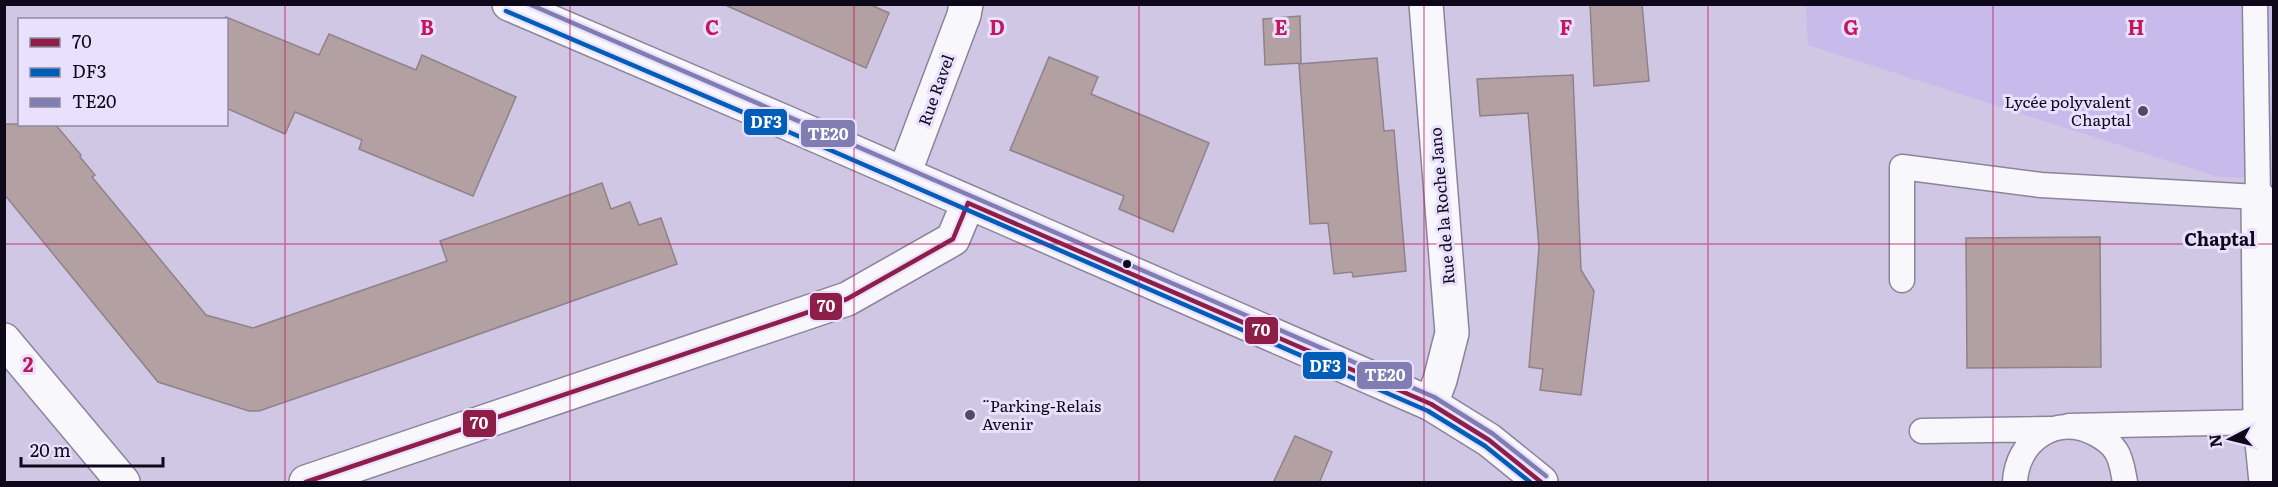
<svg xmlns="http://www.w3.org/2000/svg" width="2278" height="487" font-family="Literata,serif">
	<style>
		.built { fill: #c8baea }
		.building { fill: #b3a0a2; stroke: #8f8289; stroke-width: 1.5 }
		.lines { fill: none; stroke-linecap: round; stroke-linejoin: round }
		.service-casing { stroke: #8b849b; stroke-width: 27 }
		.minor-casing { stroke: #8b849b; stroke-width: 36 }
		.tertiary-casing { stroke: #8b849b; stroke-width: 36 }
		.service { stroke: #f8f7fb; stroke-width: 24 }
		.minor { stroke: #f8f7fb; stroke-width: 33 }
		.tertiary { stroke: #f8f7fb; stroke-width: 33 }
		.bus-1-casing { stroke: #e8e0fd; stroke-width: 9 }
		.bus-2-casing { stroke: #e8e0fd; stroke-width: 9 }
		.bus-3-casing { stroke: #e8e0fd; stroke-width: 9 }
		.bus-1 { stroke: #8d1e47; stroke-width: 4.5 }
		.bus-2 { stroke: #005eb8; stroke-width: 4.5 }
		.bus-3 { stroke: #807db3; stroke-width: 4.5 }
		.grid { fill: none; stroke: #c2185b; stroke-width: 1.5; stroke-opacity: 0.55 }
		.poi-dot { fill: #524b62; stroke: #e8e0fd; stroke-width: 2 }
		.bus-dot { fill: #0e081b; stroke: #e8e0fd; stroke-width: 2 }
		.labels { text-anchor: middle; stroke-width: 6; stroke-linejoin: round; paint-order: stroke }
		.street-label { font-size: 16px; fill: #0e081b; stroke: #e8e0fd }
		.poi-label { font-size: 16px; fill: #0e081b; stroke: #e8e0fd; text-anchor: end }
		.neighbourhood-label { font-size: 18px; font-weight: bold; fill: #0e081b; stroke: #e8e0fd }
		.grid-label { font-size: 20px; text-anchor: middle; font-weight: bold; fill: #c2185b; stroke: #e8e0fd; stroke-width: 6; stroke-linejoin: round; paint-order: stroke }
		.line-badge { stroke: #e8e0fd; stroke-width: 2 }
		.badge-label { font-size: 16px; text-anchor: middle; font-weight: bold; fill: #fff }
	</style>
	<rect width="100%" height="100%" fill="#d0c7e5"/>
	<path class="built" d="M 1806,5 L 2273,5 L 2273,178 L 2218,177 L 1808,45 Z"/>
	<path class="building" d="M 723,4 L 869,4 L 889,13 L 866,68 Z
		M 1590,4 L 1642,4 L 1649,81 L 1594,86 Z
		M 1300,16 L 1301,63 L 1265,65 L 1263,19 Z
		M 226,17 L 319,55 L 329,34 L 416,70 L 422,55 L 516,97 L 473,196 L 359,149 L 362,140 L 295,112 L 285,134 L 226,108 Z
		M 1049,57 L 1098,77 L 1091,94 L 1209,143 L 1173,232 L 1119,209 L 1124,196 L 1010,150 Z
		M 1377,58 L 1384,131 L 1394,130 L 1406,271 L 1353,277 L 1352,272 L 1334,274 L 1328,223 L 1310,224 L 1299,64 Z
		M 1573,75 L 1581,270 L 1594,291 L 1581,395 L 1540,390 L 1543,369 L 1529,367 L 1539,248 L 1528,113 L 1480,116 L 1477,79 Z
		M 4,124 L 55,124 L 81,155 L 80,157 L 95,175 L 92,177 L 206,315 L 253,328 L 447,261 L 440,241 L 602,183 L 611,209 L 630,202 L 639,225 L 661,218 L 677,264 L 372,372 L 259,411 L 249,411 L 158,382 L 4,194 Z
		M 2100,237 L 2101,367 L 1967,368 L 1966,238 Z
		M 1295,436 L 1332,452 L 1319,483 L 1273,483 Z"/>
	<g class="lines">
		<g class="service-casing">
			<path id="service" d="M 1902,280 L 1902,167 L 2041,185 L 2258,197 L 2255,4
				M 2069,426 L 2260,422
				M 1922,431 L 2051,429
				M 2015,482 C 2017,441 2055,414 2094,433 C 2102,437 2111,443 2116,451 C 2122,460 2123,472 2125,482"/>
		</g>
		<g class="minor-casing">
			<path id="minor" d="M 1426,4 L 1452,333 L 1440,380 L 1431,404
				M 904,174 L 964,15 L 966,4
				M 2258,197 L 2260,422 L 2266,482
				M 306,482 L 847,299 L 953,239 L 968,203"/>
		</g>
		<g class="tertiary-casing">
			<path id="tertiary" d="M 509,4 L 785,122 L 1431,404 L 1489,440 L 1541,482
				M 4,340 L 123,482"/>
		</g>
		<use href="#service" class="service"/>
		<use href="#minor" class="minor"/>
		<use href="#tertiary" class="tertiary"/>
		<g class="bus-1-casing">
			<path id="bus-1" d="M 968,203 L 1431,404 L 1489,440 L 1541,482
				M 306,482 L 847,299 L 953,239 L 968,203"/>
		</g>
		<g class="bus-2-casing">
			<path id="bus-2" d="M 506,11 L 782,129 L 1428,411 L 1485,446 L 1530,482"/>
		</g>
		<g class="bus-3-casing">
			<path id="bus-3" d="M 529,4 L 1434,397 L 1493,434 L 1546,476"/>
		</g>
		<use href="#bus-1" class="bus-1"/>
		<use href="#bus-2" class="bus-2"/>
		<use href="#bus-3" class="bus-3"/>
	</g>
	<path class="grid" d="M 285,4 L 285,482M 570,4 L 570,482M 854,4 L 854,482M 1139,4 L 1139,482M 1424,4 L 1424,482M 1708,4 L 1708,482M 1993,4 L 1993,482M 4,244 L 2274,244"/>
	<g class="poi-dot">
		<circle cx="2143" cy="111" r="6"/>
		<circle cx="970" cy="415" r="6"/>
	</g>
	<circle class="bus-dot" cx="1127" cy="264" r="5"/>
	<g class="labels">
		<g class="street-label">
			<text transform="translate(936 90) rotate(-70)" y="6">Rue Ravel</text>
			<text transform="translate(1442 206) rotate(-95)" y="6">Rue de la Roche Jano</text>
		</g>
		<g class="poi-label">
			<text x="2131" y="108">Lycée polyvalent<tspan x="2131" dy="18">Chaptal</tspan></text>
			<text x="982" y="412" text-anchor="start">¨Parking-Relais<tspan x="982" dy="18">Avenir</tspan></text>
		</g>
		<g class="neighbourhood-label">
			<text x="2220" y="246">Chaptal</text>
		</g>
	</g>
	<g class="grid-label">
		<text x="427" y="35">B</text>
		<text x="712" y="35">C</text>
		<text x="997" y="35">D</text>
		<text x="1281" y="35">E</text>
		<text x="1566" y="35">F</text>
		<text x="1851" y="35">G</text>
		<text x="2136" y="35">H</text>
		<text x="28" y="372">2</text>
	</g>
	<g class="line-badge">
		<rect x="743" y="108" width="45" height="28" rx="6" fill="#005eb8"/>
		<rect x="800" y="119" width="56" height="29" rx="6" fill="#807db3"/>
		<rect x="809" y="292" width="34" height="29" rx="6" fill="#8d1e47"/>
		<rect x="1244" y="316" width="35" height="29" rx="6" fill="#8d1e47"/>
		<rect x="1302" y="351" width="45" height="29" rx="6" fill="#005eb8"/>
		<rect x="1356" y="361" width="57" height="29" rx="6" fill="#807db3"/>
		<rect x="462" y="409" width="35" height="29" rx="6" fill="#8d1e47"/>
	</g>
	<g class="badge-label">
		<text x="766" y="128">DF3</text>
		<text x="828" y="140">TE20</text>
		<text x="826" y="312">70</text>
		<text x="1261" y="336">70</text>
		<text x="1325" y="372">DF3</text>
		<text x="1385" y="381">TE20</text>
		<text x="479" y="429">70</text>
	</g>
	<rect width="2278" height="487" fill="none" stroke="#0e081b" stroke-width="12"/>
	<rect x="18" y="18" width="210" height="108" fill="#e8e0fd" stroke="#918aa3" stroke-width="1.5"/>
	<rect x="30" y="38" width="30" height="9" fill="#8d1e47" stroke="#918aa3" stroke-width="1.5"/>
	<text x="72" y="48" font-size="18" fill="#0e081b">70</text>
	<rect x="30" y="68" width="30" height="9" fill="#005eb8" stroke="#918aa3" stroke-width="1.5"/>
	<text x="72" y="78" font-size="18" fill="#0e081b">DF3</text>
	<rect x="30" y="98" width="30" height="9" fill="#807db3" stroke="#918aa3" stroke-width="1.5"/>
	<text x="72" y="108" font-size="18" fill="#0e081b">TE20</text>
	<g transform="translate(2230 439) rotate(263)" stroke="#e8e0fd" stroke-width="4.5" paint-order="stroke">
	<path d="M0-4.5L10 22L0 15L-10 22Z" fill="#0e081b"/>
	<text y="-9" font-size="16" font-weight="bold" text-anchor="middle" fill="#0e081b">N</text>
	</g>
	<path d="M21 457v9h142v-9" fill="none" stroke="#0e081b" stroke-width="3"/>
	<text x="30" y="457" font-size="18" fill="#0e081b" stroke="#e8e0fd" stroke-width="4.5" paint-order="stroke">20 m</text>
</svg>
